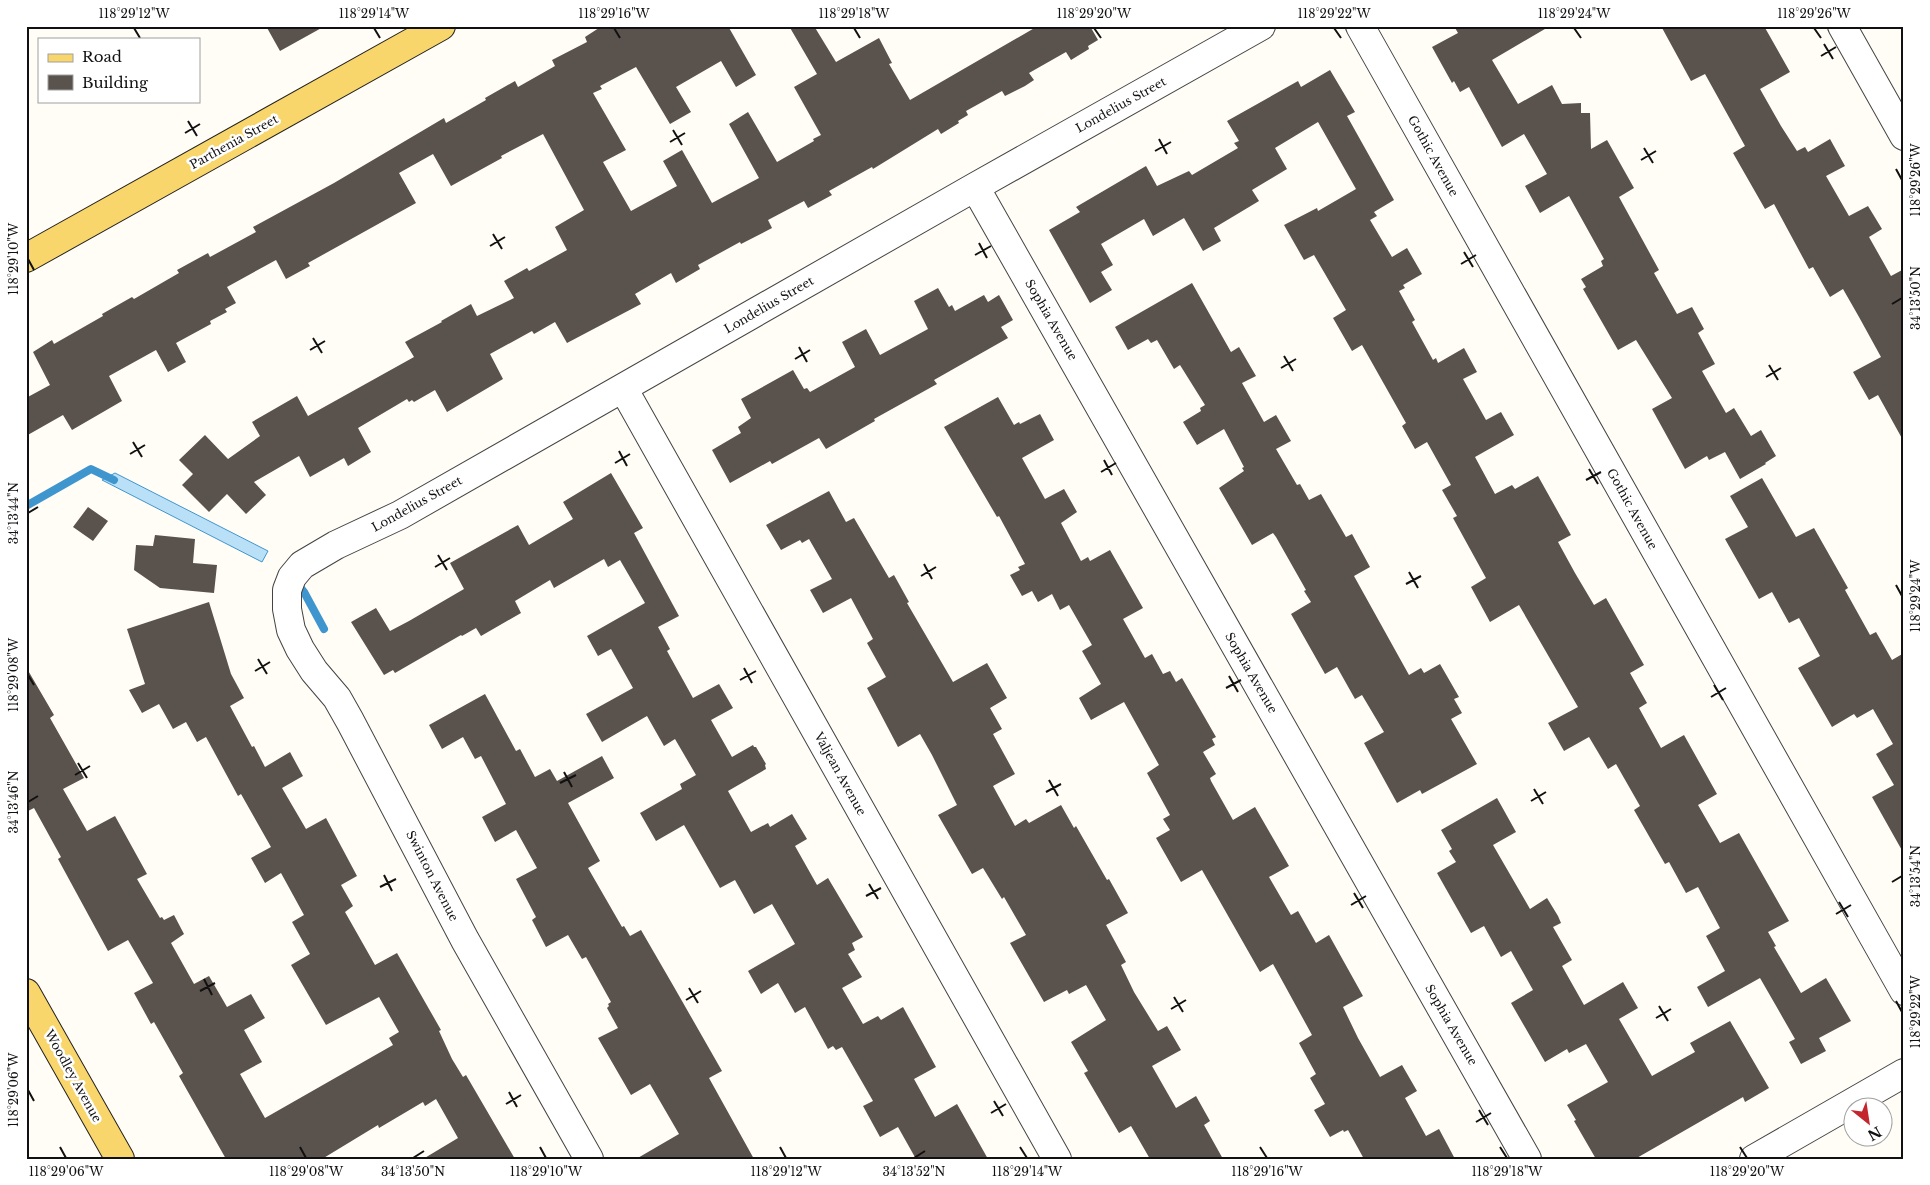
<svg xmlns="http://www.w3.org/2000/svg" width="1930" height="1185" font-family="'Libre Baskerville',serif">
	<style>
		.water { fill: #b9e0f7; stroke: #3f96cf }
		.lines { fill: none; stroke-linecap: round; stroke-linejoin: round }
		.stream { stroke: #3f96cf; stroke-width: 8 }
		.building { fill: #5a524d }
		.minor-casing { stroke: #444; stroke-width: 30 }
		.major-casing { stroke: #222; stroke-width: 30 }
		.minor { stroke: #fff; stroke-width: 28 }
		.major { stroke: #f9d66b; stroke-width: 28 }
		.ticks { fill: none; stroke: #111; stroke-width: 2 }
		.labels { text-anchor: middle; stroke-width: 5; stroke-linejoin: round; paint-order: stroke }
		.street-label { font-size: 12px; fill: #111; stroke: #fff }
		.neatline { fill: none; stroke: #111; stroke-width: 2 }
		.ticks-label { font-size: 12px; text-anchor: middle; fill: #111 }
	</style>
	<rect width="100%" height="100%" fill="#fffdf5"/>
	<path class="water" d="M 115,473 L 268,551 L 262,562 L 102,480 Z"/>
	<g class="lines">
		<path class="stream" d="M 26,506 L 91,469 L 114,480
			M 296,582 L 304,592 L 324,629"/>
	</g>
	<path class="building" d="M 266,26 L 325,26 L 280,51 Z
		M 602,26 L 728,26 L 756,75 L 736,87 L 721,61 L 676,87 L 691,112 L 670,124 L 636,67 L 600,86 L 602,89 L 593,93 L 626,150 L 603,162 L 631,211 L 677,186 L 663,161 L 682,150 L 712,203 L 759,178 L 729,124 L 748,112 L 777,162 L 814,141 L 813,139 L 821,135 L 794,87 L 817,74 L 789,26 L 814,26 L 836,62 L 879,38 L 892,63 L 889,64 L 910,100 L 1038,26 L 1090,26 L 1098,40 L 1088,46 L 1089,49 L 1071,60 L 1066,52 L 1029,73 L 1034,80 L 1025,86 L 1005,96 L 1002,91 L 966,111 L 968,115 L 958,121 L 959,123 L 941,134 L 938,129 L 873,169 L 872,167 L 829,191 L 832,195 L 808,208 L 804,201 L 768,220 L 772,228 L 741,244 L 740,242 L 698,265 L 700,269 L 676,283 L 671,273 L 635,294 L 641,304 L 567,343 L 555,322 L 534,334 L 532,331 L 490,354 L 503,379 L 447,412 L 435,390 L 414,402 L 412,400 L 409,402 L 407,399 L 358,428 L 371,452 L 348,466 L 344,458 L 310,477 L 299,456 L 254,482 L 266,495 L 246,514 L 227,494 L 209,512 L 182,485 L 193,474 L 179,460 L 205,435 L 228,459 L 260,436 L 252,422 L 297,396 L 308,416 L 414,357 L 405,342 L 442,322 L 441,321 L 471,304 L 477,316 L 514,298 L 504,281 L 527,268 L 529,271 L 567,250 L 555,227 L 584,210 L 543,134 L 501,156 L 502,158 L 451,186 L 433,154 L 399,173 L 416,203 L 308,263 L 310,266 L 286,279 L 276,260 L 227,287 L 236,303 L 225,309 L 227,312 L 210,321 L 211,324 L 176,343 L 186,362 L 168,372 L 156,350 L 109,376 L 122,401 L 72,430 L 63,415 L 26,436 L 26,398 L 50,385 L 33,352 L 52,340 L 54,344 L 103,316 L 102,314 L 132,297 L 134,299 L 179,273 L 177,270 L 208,253 L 210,257 L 256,232 L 253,227 L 334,183 L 444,118 L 446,123 L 486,100 L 485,98 L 515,81 L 518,87 L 555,66 L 552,60 L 587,42 L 585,37 Z
		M 1454,26 L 1550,26 L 1492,60 L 1518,104 L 1552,85 L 1562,104 L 1581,103 L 1581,113 L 1590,113 L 1591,149 L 1607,140 L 1634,188 L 1619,197 L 1659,270 L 1654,273 L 1677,314 L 1692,307 L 1704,329 L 1698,333 L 1715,364 L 1702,371 L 1726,413 L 1734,408 L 1751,436 L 1761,430 L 1776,456 L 1765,463 L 1766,464 L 1740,479 L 1725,452 L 1709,460 L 1707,456 L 1685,469 L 1652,409 L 1672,398 L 1636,340 L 1618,350 L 1583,289 L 1586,287 L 1581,279 L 1603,266 L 1601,261 L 1604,259 L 1569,196 L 1540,213 L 1525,186 L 1547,174 L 1524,134 L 1502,147 L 1469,87 L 1460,92 L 1454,81 L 1452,83 L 1432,47 L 1458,33 Z
		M 1661,26 L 1764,26 L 1790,72 L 1760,89 L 1781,126 L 1797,151 L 1805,147 L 1808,152 L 1830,139 L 1845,166 L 1826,176 L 1849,216 L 1868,206 L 1882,229 L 1869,237 L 1891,276 L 1904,269 L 1904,442 L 1878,395 L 1869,400 L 1853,372 L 1881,357 L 1859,317 L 1843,289 L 1830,297 L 1813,267 L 1809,269 L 1774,204 L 1765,209 L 1733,153 L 1745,146 L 1705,74 L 1691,81 Z
		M 1330,70 L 1355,112 L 1347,116 L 1394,200 L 1374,212 L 1377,216 L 1370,220 L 1392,257 L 1407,248 L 1422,274 L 1403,285 L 1405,288 L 1399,291 L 1415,320 L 1412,322 L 1433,360 L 1436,358 L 1438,363 L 1464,348 L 1477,372 L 1463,379 L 1486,420 L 1501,412 L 1514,435 L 1475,457 L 1495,494 L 1512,485 L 1515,489 L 1538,476 L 1571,535 L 1558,542 L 1575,573 L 1594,605 L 1606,598 L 1644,665 L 1630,673 L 1647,703 L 1639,708 L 1661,748 L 1684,735 L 1717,794 L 1698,805 L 1720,843 L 1739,833 L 1789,921 L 1768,932 L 1776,946 L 1774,947 L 1801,993 L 1826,978 L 1851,1021 L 1819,1038 L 1826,1051 L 1801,1064 L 1789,1042 L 1795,1039 L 1760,978 L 1708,1007 L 1697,987 L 1725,971 L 1706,936 L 1720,928 L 1698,887 L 1686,893 L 1669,862 L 1665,864 L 1634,810 L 1640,806 L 1616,764 L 1608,769 L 1589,737 L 1564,751 L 1548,723 L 1578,707 L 1519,605 L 1490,622 L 1471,587 L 1486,578 L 1453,518 L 1457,516 L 1442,490 L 1451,485 L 1427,442 L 1415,449 L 1402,426 L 1406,423 L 1362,345 L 1352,351 L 1333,318 L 1346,310 L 1314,255 L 1304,260 L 1284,225 L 1317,208 L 1318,211 L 1356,189 L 1318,122 L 1275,148 L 1287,169 L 1252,190 L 1259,201 L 1214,228 L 1221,241 L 1203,251 L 1184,218 L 1153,236 L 1144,219 L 1101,244 L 1113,265 L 1101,272 L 1112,290 L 1090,303 L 1049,230 L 1080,212 L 1076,207 L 1146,166 L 1157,186 L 1189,171 L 1192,175 L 1238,148 L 1234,143 L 1239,141 L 1227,121 L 1298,81 L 1301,87 Z
		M 1192,283 L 1231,352 L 1239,347 L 1256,376 L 1242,383 L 1264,422 L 1276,415 L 1291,441 L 1276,449 L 1297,485 L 1300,484 L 1309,500 L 1321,494 L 1346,537 L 1352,534 L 1370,567 L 1354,576 L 1409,675 L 1421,668 L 1424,673 L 1440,664 L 1459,697 L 1454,699 L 1462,713 L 1451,719 L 1477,764 L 1422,794 L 1420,790 L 1397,803 L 1364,743 L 1384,732 L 1362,695 L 1355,699 L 1337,667 L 1325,674 L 1291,614 L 1311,602 L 1304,591 L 1306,590 L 1276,537 L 1273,533 L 1252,545 L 1219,488 L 1244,471 L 1242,468 L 1244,467 L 1224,429 L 1197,445 L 1183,422 L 1201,411 L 1200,408 L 1205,405 L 1180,365 L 1174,369 L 1157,340 L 1151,343 L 1148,339 L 1128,350 L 1115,327 Z
		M 938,288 L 949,307 L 952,305 L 955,311 L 984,295 L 988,302 L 999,295 L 1013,320 L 1001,327 L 1008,338 L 934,380 L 937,384 L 874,419 L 875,421 L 826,449 L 819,438 L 772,464 L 770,461 L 730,483 L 712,450 L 741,433 L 738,427 L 751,418 L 741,399 L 793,370 L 804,389 L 807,388 L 810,392 L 855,367 L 842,342 L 866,329 L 880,355 L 928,329 L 914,301 Z
		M 998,397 L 1014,425 L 1019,422 L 1020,424 L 1040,414 L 1054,440 L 1022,458 L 1045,499 L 1064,489 L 1077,512 L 1061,523 L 1081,561 L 1088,557 L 1090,561 L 1110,550 L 1143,608 L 1123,619 L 1145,658 L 1152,654 L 1163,674 L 1170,671 L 1176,682 L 1182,678 L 1216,737 L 1212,739 L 1215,745 L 1203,752 L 1216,774 L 1210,778 L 1211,781 L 1233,820 L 1255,807 L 1289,866 L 1269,877 L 1291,915 L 1298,911 L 1316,943 L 1329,935 L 1363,996 L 1343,1007 L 1358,1038 L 1380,1077 L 1402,1065 L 1417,1091 L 1405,1098 L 1426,1136 L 1439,1129 L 1455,1159 L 1364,1159 L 1348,1130 L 1344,1132 L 1343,1130 L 1330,1137 L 1314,1110 L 1325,1104 L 1310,1078 L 1316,1074 L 1299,1043 L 1312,1035 L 1284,984 L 1273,964 L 1260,972 L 1202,870 L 1181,882 L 1156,838 L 1170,830 L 1163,819 L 1170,815 L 1147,773 L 1159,765 L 1124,702 L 1091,720 L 1079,698 L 1101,684 L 1082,651 L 1092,645 L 1069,605 L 1060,610 L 1052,594 L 1038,602 L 1032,591 L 1022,596 L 1010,575 L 1020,570 L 1018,567 L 1025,564 L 999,516 L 997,517 L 944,427 Z
		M 611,473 L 643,528 L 634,533 L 679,616 L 658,627 L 670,649 L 667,651 L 693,698 L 719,684 L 733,708 L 711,720 L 732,757 L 753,745 L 754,747 L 756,747 L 766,764 L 765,765 L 766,769 L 728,791 L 751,832 L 768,823 L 770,827 L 792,814 L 807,839 L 795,846 L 817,885 L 828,878 L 863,937 L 852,943 L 855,950 L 848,954 L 862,977 L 842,988 L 863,1024 L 878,1016 L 881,1020 L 903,1007 L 936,1067 L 914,1079 L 935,1117 L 957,1104 L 988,1159 L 916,1159 L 898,1127 L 880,1137 L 863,1106 L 873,1101 L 842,1047 L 836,1050 L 833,1046 L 828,1049 L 805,1007 L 795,1013 L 778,983 L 761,994 L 748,971 L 795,944 L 772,904 L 754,914 L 735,880 L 720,888 L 684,825 L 656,841 L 640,813 L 682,789 L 680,784 L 696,775 L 675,739 L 664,746 L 647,716 L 602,742 L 586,714 L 633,688 L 611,649 L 598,656 L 587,636 L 645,603 L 620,560 L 608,567 L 604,559 L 554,588 L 550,580 L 515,601 L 521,613 L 481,636 L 476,628 L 462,636 L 461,635 L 395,673 L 393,670 L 384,675 L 351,622 L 376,608 L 390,631 L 409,621 L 464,589 L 450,563 L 518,525 L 529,545 L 573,519 L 563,502 Z
		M 1762,478 L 1796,537 L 1814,528 L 1848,588 L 1845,590 L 1870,635 L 1876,632 L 1892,660 L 1904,653 L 1904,854 L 1872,797 L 1894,785 L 1876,754 L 1893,744 L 1873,709 L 1857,718 L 1854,714 L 1832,727 L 1798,668 L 1820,656 L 1799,618 L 1789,623 L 1772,592 L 1759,599 L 1725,539 L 1748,527 L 1730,496 Z
		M 829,491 L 846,522 L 854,518 L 889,578 L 894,575 L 909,602 L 907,603 L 953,682 L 987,663 L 1007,698 L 990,708 L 1002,729 L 993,734 L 1015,774 L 993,786 L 1015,826 L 1026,819 L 1029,823 L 1061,805 L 1074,828 L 1076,826 L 1107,880 L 1109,879 L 1128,913 L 1106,925 L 1126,962 L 1121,965 L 1134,992 L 1158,1031 L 1167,1026 L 1181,1050 L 1152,1066 L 1176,1108 L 1196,1096 L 1210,1121 L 1204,1125 L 1223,1159 L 1150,1159 L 1131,1126 L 1119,1133 L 1084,1073 L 1088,1071 L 1071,1042 L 1106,1020 L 1086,985 L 1069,994 L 1067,990 L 1044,1002 L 1010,943 L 1026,935 L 1004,897 L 1002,899 L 983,868 L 972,874 L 938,815 L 957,805 L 932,755 L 920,734 L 898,747 L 867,688 L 886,677 L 867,643 L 873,639 L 851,598 L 823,613 L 810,590 L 832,579 L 809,539 L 802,543 L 800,540 L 781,550 L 766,525 Z
		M 88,507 L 108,521 L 93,541 L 73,527 Z
		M 155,535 L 195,539 L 193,563 L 217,565 L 214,593 L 160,588 L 134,570 L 136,545 L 153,546 Z
		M 209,602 L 231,674 L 244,698 L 230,706 L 252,747 L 254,746 L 265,767 L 290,752 L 303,776 L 282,788 L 306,829 L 326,818 L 357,876 L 341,885 L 353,906 L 345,912 L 375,965 L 397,953 L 441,1030 L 439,1031 L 452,1059 L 463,1077 L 466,1075 L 515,1159 L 423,1159 L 458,1138 L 436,1099 L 425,1106 L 423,1102 L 379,1128 L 378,1125 L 322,1159 L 226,1159 L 179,1076 L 183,1073 L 154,1022 L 151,1024 L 134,993 L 153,983 L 128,940 L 108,951 L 58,859 L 61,857 L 34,808 L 26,812 L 26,667 L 54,715 L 50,718 L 84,778 L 63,789 L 87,831 L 115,816 L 147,874 L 137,879 L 160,918 L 162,917 L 164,920 L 174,915 L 184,934 L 171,943 L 194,984 L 209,976 L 227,1007 L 251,994 L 265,1018 L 244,1030 L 262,1062 L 240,1074 L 265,1118 L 393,1045 L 389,1038 L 399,1032 L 379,997 L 326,1025 L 291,965 L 310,954 L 292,922 L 304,915 L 281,873 L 265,883 L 251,858 L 271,847 L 241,794 L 238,796 L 206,737 L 197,742 L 186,722 L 173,729 L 159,704 L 142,713 L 129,690 L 145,684 L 127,629 Z
		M 485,694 L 516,751 L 520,749 L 535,777 L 550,769 L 557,781 L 602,756 L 614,778 L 568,803 L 600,861 L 588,868 L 622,927 L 624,926 L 630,936 L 641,930 L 674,987 L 722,1071 L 709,1078 L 754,1159 L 636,1159 L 679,1134 L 650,1084 L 631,1095 L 598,1038 L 618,1028 L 607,1008 L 609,1006 L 608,1004 L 611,1002 L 586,957 L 582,959 L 568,935 L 546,947 L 532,920 L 536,917 L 516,879 L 537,868 L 516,830 L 495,842 L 482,817 L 506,804 L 481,756 L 475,759 L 463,737 L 442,749 L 429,725 Z
		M 1497,798 L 1516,832 L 1493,845 L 1530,909 L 1547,898 L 1558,916 L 1561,923 L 1553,927 L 1572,960 L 1562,966 L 1584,1005 L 1623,982 L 1638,1008 L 1619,1019 L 1652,1076 L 1695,1052 L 1690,1043 L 1730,1021 L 1769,1088 L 1745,1102 L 1743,1097 L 1635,1159 L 1596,1159 L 1574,1121 L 1576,1120 L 1567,1105 L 1608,1082 L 1586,1044 L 1569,1053 L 1567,1049 L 1545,1062 L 1511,1003 L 1533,990 L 1511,951 L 1501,957 L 1484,926 L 1471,933 L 1437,873 L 1456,862 L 1449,851 L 1452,849 L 1441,830 Z"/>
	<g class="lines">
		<g class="minor-casing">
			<path id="minor" d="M 1360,26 L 1904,991
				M 1842,26 L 1904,136
				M 975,187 L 1527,1159
				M 623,388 L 1057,1159
				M 589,1159 L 465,940 L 350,721 L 337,698 L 314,671 L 300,649 L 291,630 L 287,609 L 287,590 L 292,577 L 302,565 L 336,545 L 400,515 L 975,187 L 1261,26
				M 1754,1159 L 1904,1073"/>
		</g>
		<g class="major-casing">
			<path id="major" d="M 26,258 L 441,26
				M 26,993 L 120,1159"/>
		</g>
		<use href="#minor" class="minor"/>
		<use href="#major" class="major"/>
	</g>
	<path class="ticks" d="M 134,28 L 140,38M 374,28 L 380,38M 614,28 L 620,38M 854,28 L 860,38M 1094,28 L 1101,38M 1334,28 L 1341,38M 1574,28 L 1581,38M 1814,28 L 1821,38M 1824,44 L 1833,59M 1821,56 L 1836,47M 188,121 L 197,136M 673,130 L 682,145M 185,133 L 200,124M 1159,139 L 1167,154M 670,142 L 685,133M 1644,148 L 1653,163M 1155,151 L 1171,142M 1641,160 L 1656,151M 1896,169 L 1902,180M 493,234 L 502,249M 979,243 L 987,258M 490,246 L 505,237M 1464,252 L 1473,267M 975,255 L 991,246M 28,259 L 34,270M 1461,264 L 1476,255M 1892,304 L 1902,298M 313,338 L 322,353M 799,347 L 807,362M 310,350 L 325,341M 1284,356 L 1293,371M 795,359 L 810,350M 1769,365 L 1778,380M 1281,368 L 1296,359M 1766,377 L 1781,368M 133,442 L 142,457M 619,451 L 627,466M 130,454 L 145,445M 1104,460 L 1112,475M 615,463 L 630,454M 1589,469 L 1598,484M 1101,472 L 1116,463M 1586,480 L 1601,472M 28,513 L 38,507M 438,555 L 447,570M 924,564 L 932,579M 435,567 L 450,558M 1409,572 L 1418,588M 921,576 L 936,567M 1406,584 L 1421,576M 1896,585 L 1902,596M 258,659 L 267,674M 744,668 L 752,683M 255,671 L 270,662M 28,675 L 34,685M 1229,676 L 1238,692M 740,680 L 756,671M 1714,685 L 1723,700M 1226,688 L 1241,680M 1711,697 L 1726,688M 78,763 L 87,778M 564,772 L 572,787M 75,775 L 90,766M 1049,780 L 1058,796M 560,783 L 576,775M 1534,789 L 1543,804M 1046,792 L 1061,784M 1531,801 L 1546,792M 28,802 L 38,796M 384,875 L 392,891M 1892,882 L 1902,876M 869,884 L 878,899M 380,887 L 396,879M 1354,893 L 1363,908M 866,896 L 881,888M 1839,902 L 1848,917M 1351,905 L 1366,896M 1836,914 L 1851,905M 204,979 L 212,995M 689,988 L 698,1003M 200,991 L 215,983M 1174,997 L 1183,1012M 686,1000 L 701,991M 1896,1001 L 1902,1012M 1659,1006 L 1668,1021M 1171,1009 L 1186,1000M 1656,1018 L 1671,1009M 28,1090 L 34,1101M 509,1092 L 517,1107M 994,1101 L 1003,1116M 506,1104 L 521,1095M 1479,1110 L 1488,1125M 991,1113 L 1006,1104M 1476,1122 L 1491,1113M 60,1147 L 66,1158M 300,1147 L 306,1158M 540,1147 L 546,1158M 780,1147 L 786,1158M 1020,1147 L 1027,1158M 1260,1147 L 1267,1158M 1500,1147 L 1507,1158M 1740,1147 L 1747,1158M 413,1158 L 424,1151M 914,1158 L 925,1151"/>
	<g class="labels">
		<g class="street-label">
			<text transform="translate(1121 105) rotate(-29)" y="4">Londelius Street</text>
			<text transform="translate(234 142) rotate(-29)" y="4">Parthenia Street</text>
			<text transform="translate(1433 156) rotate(61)" y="4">Gothic Avenue</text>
			<text transform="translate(769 305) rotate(-30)" y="4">Londelius Street</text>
			<text transform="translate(1051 320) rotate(60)" y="4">Sophia Avenue</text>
			<text transform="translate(417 504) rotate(-29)" y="4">Londelius Street</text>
			<text transform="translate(1632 509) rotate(61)" y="4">Gothic Avenue</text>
			<text transform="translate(1251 673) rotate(60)" y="4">Sophia Avenue</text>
			<text transform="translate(840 774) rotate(61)" y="4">Valjean Avenue</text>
			<text transform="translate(432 876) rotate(63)" y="4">Swinton Avenue</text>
			<text transform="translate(1451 1025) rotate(60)" y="4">Sophia Avenue</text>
			<text transform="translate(73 1076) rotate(61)" y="4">Woodley Avenue</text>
		</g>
	</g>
	<rect width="1930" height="1185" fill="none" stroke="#ffffff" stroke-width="55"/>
	<rect x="38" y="38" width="162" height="65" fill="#ffffff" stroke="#a0a0a0"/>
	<rect x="48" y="54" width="25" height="8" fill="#f9d66b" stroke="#a0a0a0"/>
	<text x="82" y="62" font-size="15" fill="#111111">Road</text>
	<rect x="48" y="75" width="25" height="15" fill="#5a524d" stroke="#a0a0a0"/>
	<text x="82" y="88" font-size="15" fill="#111111">Building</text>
	<g transform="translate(1868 1122) rotate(150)"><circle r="24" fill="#ffffff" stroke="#a0a0a0"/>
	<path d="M0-4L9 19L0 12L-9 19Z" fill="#c4262e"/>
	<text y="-8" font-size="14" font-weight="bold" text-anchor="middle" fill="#111111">N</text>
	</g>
	<rect x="28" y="28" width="1874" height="1130" class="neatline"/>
	<g class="ticks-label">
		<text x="134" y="18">118°29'12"W</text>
		<text x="374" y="18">118°29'14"W</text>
		<text x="614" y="18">118°29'16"W</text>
		<text x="854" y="18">118°29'18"W</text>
		<text x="1094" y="18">118°29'20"W</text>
		<text x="1334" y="18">118°29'22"W</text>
		<text x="1574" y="18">118°29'24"W</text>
		<text x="1814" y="18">118°29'26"W</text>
		<text transform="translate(1916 180) rotate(-90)" y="4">118°29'26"W</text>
		<text transform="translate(14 259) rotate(-90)" y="4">118°29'10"W</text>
		<text transform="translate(1916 298) rotate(-90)" y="4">34°13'50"N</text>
		<text transform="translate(14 513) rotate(-90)" y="4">34°13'44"N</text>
		<text transform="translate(1916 596) rotate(-90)" y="4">118°29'24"W</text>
		<text transform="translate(14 675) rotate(-90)" y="4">118°29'08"W</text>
		<text transform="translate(14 802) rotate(-90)" y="4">34°13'46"N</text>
		<text transform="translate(1916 876) rotate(-90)" y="4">34°13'54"N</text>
		<text transform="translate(1916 1012) rotate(-90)" y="4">118°29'22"W</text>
		<text transform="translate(14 1090) rotate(-90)" y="4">118°29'06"W</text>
		<text x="66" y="1176">118°29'06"W</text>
		<text x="306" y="1176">118°29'08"W</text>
		<text x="413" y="1176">34°13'50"N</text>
		<text x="546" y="1176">118°29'10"W</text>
		<text x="786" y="1176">118°29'12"W</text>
		<text x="914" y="1176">34°13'52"N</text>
		<text x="1027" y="1176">118°29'14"W</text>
		<text x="1267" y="1176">118°29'16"W</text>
		<text x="1507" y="1176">118°29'18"W</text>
		<text x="1747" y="1176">118°29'20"W</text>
	</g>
</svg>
